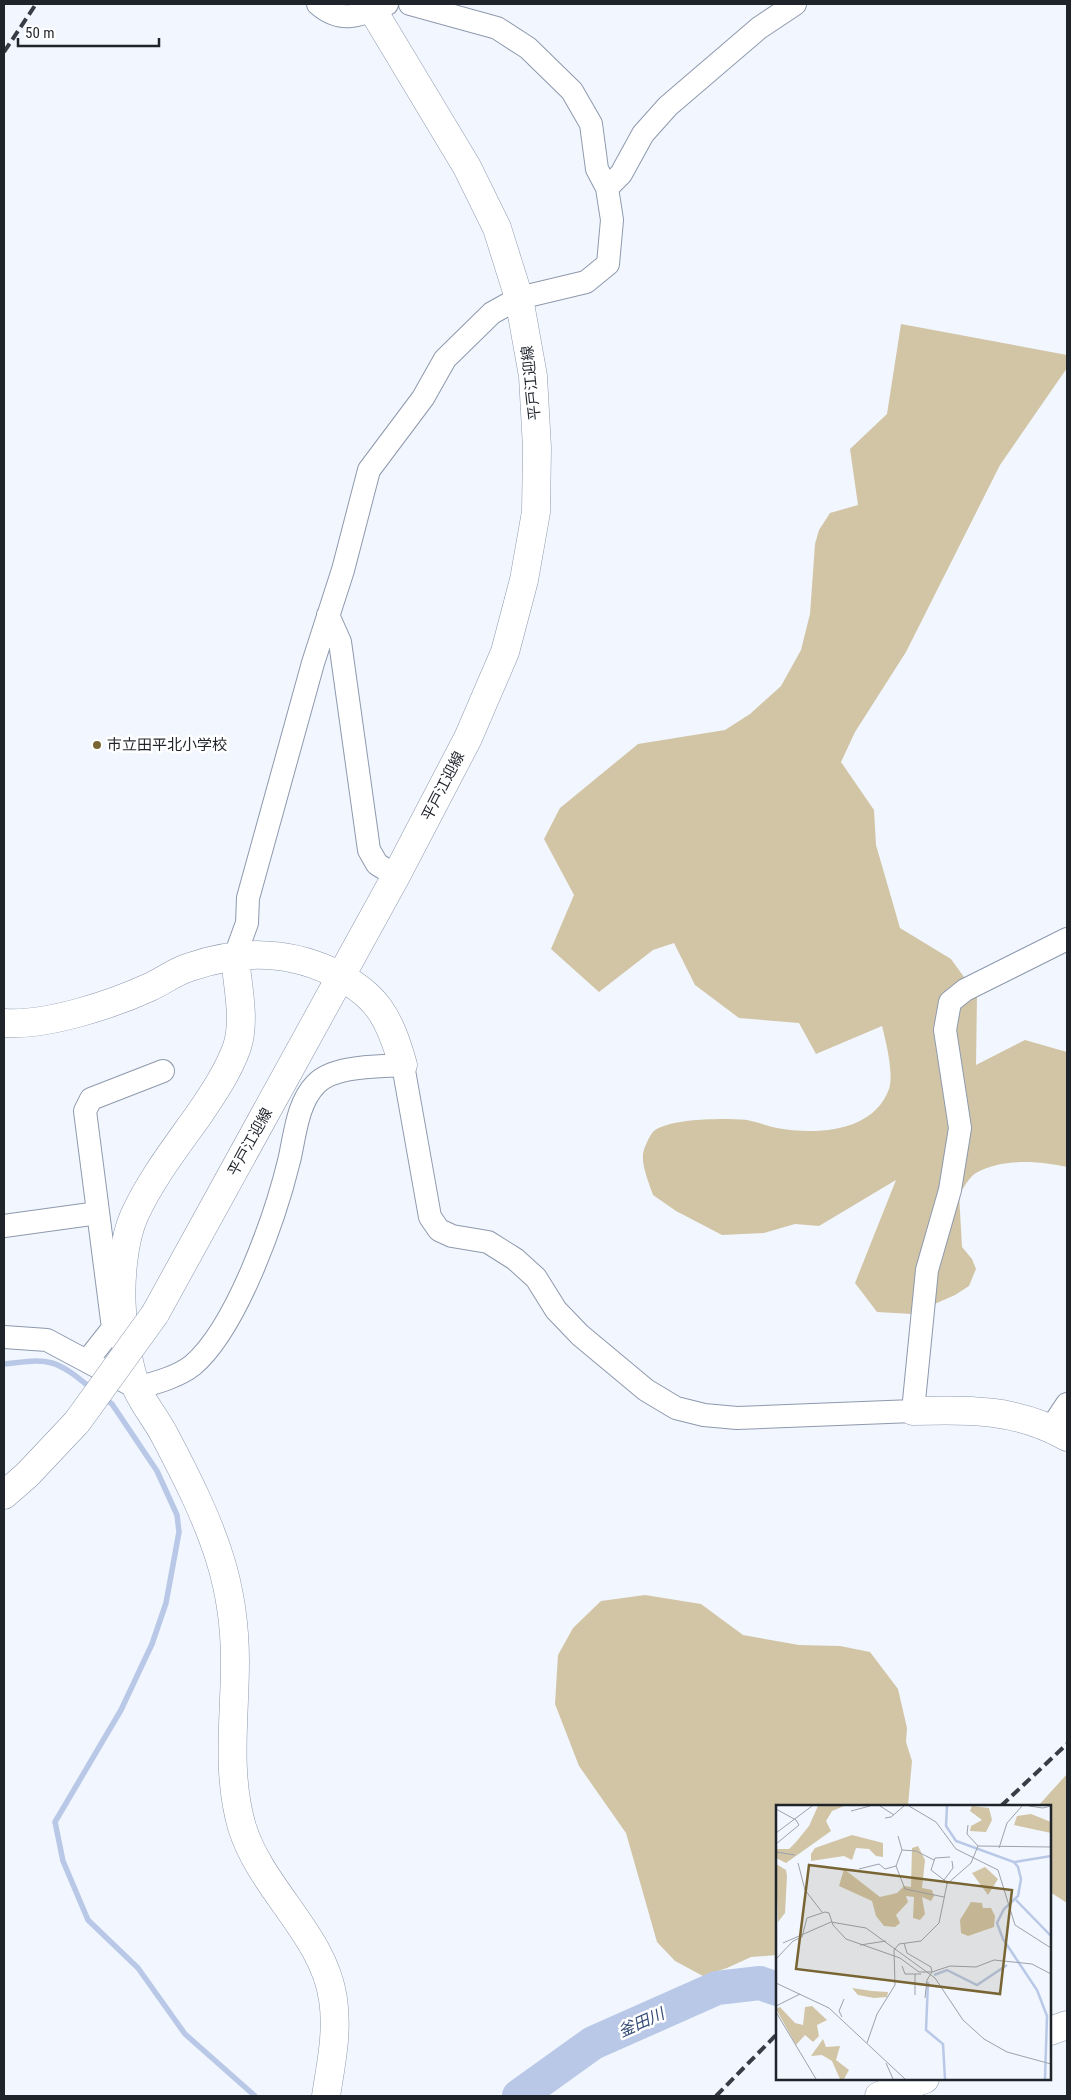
<svg xmlns="http://www.w3.org/2000/svg" width="1071" height="2100" font-family="'Roboto Condensed','Noto Sans JP',sans-serif">
	<style>
		.forest { fill: #d2c5a5 }
		.lines { fill: none; stroke-linecap: round; stroke-linejoin: round }
		.stream { stroke: #b8c8e6; stroke-width: 5.5 }
		.river { stroke: #b8c8e6; stroke-width: 34 }
		.street-casing { stroke: #8e99ad; stroke-width: 24 }
		.secondary-casing { stroke: #8e99ad; stroke-width: 29 }
		.highway-casing { stroke: #8e99ad; stroke-width: 29 }
		.street { stroke: #fff; stroke-width: 22 }
		.secondary { stroke: #fff; stroke-width: 28 }
		.highway { stroke: #fff; stroke-width: 28 }
		.rail { stroke: #383d45; stroke-width: 4; stroke-dasharray: 10 5; stroke-linecap: butt }
		.secondary-bridge-casing { stroke: #8e99ad; stroke-width: 29; stroke-linecap: butt }
		.secondary-bridge { stroke: #fff; stroke-width: 28 }
		.poi-dot { fill: #786533; stroke: #fff; stroke-width: 2 }
		.labels { text-anchor: middle; stroke-width: 5; stroke-linejoin: round; paint-order: stroke }
		.street-label { font-size: 15px; fill: #1f242b; stroke: #fff }
		.poi-label { font-size: 15px; fill: #1f242b; stroke: #fff; text-anchor: start }
		.water-label { font-size: 16px; font-style: italic; fill: #354c76; stroke: #fff }
		.inset-river { fill: none; stroke: #b8c8e6; stroke-width: 2.5 }
		.inset-road { fill: none; stroke: #9da2aa; stroke-width: 1 }
		.view { fill: #786533; fill-opacity: 0.15; stroke: #786533; stroke-width: 2.5 }
		.inset-edge { fill: none; stroke: #1f242b; stroke-width: 2.5 }
	</style>
	<rect width="100%" height="100%" fill="#f1f6ff"/>
	<path class="forest" d="M 901,324 L 1067,355 L 1067,368 L 1000,465 L 906,652 L 855,732 L 841,762 L 874,810 L 876,845 L 900,928 L 951,959 L 977,995 L 976,1065 L 1025,1040 L 1067,1052 L 1067,1167 C 1040,1161 1002,1158 976,1173 C 969,1177 964,1188 959,1194 L 962,1247 L 972,1259 L 976,1269 L 969,1286 L 955,1295 L 912,1314 L 877,1312 L 855,1283 L 896,1180 L 819,1226 L 795,1224 L 764,1233 L 722,1235 L 676,1211 L 653,1195 C 649,1183 642,1167 643,1155 C 643,1150 650,1134 654,1131 C 670,1118 727,1118 747,1120 C 757,1122 767,1126 777,1128 C 815,1135 873,1133 889,1089 C 894,1074 886,1042 882,1026 L 816,1054 L 799,1023 L 739,1018 L 695,985 L 674,943 L 653,950 L 599,992 L 551,949 L 574,895 L 544,839 L 560,808 L 638,744 L 725,730 L 750,714 L 781,686 L 801,650 L 810,614 L 815,544 L 819,530 L 830,513 L 858,505 L 850,449 L 887,414 Z
		M 645,1595 L 701,1604 L 743,1635 L 799,1645 L 840,1646 L 870,1652 L 898,1689 L 907,1728 L 906,1742 L 912,1761 L 908,1806 L 777,1806 L 777,1955 L 751,1957 L 727,1968 L 703,1976 L 675,1961 L 657,1942 L 626,1833 L 579,1766 L 555,1704 L 558,1655 L 573,1628 L 601,1601 Z
		M 1067,1774 L 1067,1903 L 1050,1892 L 1050,1806 L 1038,1806 Z"/>
	<g class="lines">
		<path class="stream" d="M 4,1364 C 52,1358 55,1359 92,1389
			M 104,1398 L 112,1404 L 157,1471 L 177,1515 L 179,1532 L 166,1603 L 152,1644 L 121,1710 L 55,1822 L 63,1861 L 88,1920 L 138,1968 L 185,2034 L 255,2096"/>
		<path class="river" d="M 519,2096 L 593,2043 L 717,1988 L 760,1983 L 777,1989"/>
		<g class="street-casing">
			<path id="street" d="M 318,4 C 342,25 360,15 387,4
				M 607,188 L 621,174 L 643,134 L 668,106 L 759,28 L 795,4
				M 328,615 L 340,642 L 369,850 L 377,864 L 396,876
				M 235,956 L 247,923 L 248,898 L 313,663 L 343,570 L 369,470 L 423,398 L 445,359 L 492,313 L 519,298 L 586,282 L 608,264 L 612,220 L 607,188 L 597,169 L 591,124 L 572,91 L 528,48 L 497,28 L 410,4
				M 4,1226 L 98,1213
				M 4,1337 L 47,1340 L 137,1388 C 155,1383 178,1377 193,1365 C 237,1327 275,1218 289,1161 C 295,1136 297,1103 316,1084 C 334,1065 379,1067 403,1065 L 430,1217 L 439,1230 L 452,1236 L 488,1242 L 515,1259 L 536,1278 L 556,1310 L 580,1335 L 646,1390 L 676,1408 L 704,1415 L 737,1418 L 913,1411 L 927,1270 L 950,1190 L 960,1128 L 945,1030 L 950,1002 L 965,990 L 1067,939
				M 87,1361 L 113,1328 L 85,1111 L 91,1099 L 163,1071
				M 1051,1428 L 1067,1404"/>
		</g>
		<g class="secondary-casing">
			<path id="secondary" d="M 235,956 C 237,985 246,1019 237,1047 C 228,1072 213,1094 198,1116 C 176,1147 151,1179 135,1214 C 123,1239 120,1283 122,1311 C 124,1335 128,1366 137,1389 C 144,1405 157,1420 165,1436 C 186,1476 207,1517 220,1559 C 230,1591 235,1629 235,1662 C 235,1718 226,1772 242,1827 C 261,1889 324,1935 333,1999 C 338,2032 331,2064 326,2096
				M 4,1023 C 46,1026 111,1005 150,987 C 163,981 176,971 190,967 C 236,951 285,950 330,971 C 377,994 389,1016 403,1065
				M 155,1314 L 396,876 L 468,738 L 505,652 L 524,580 L 536,512 L 537,448 L 533,376 L 519,298 L 497,228 L 467,167 L 369,4
				M 913,1411 C 969,1409 1017,1409 1067,1437
				M 4,1495 L 27,1475 L 77,1422"/>
		</g>
		<g class="highway-casing">
			<path id="highway" d="M 1050,2031 L 1067,2025
				M 879,2096 L 925,2079"/>
		</g>
		<use href="#street" class="street"/>
		<use href="#secondary" class="secondary"/>
		<use href="#highway" class="highway"/>
		<path class="rail" d="M 4,52 L 36,4
			M 1001,1806 L 1067,1744
			M 716,2096 L 777,2034"/>
		<g class="secondary-bridge-casing">
			<path id="secondary-bridge" d="M 77,1422 L 155,1314"/>
		</g>
		<use href="#secondary-bridge" class="secondary-bridge"/>
	</g>
	<circle class="poi-dot" cx="97" cy="745" r="5"/>
	<g class="labels">
		<g class="street-label">
			<text transform="translate(531 383) rotate(-96)" y="5">平戸江迎線</text>
			<text transform="translate(443 786) rotate(-63)" y="5">平戸江迎線</text>
			<text transform="translate(250 1142) rotate(-61)" y="5">平戸江迎線</text>
		</g>
		<g class="poi-label">
			<text x="107" y="750">市立田平北小学校</text>
		</g>
		<g class="water-label">
			<text transform="translate(641 2022) rotate(-24)" y="6">釜田川</text>
		</g>
	</g>
	<g transform="translate(776 1805)">
		<rect width="275" height="275" fill="#f1f6ff"/>
		<path d="M 42,1 L 68,1 L 56,6 L 50,16 L 55,26 L 10,58 L 0,53 L 0,44 L 13,44 L 20,37 L 33,21 ZM 196,1 L 213,3 L 216,15 L 210,27 L 194,26 L 195,21 L 206,15 L 194,6 ZM 255,9 L 275,17 L 275,28 L 238,20 L 241,11 ZM 76,30 L 107,38 L 107,52 L 100,51 L 93,44 L 80,43 L 76,55 L 68,51 L 35,56 L 35,49 L 39,43 ZM 142,41 L 149,55 L 146,83 L 156,85 L 158,91 L 155,96 L 146,92 L 149,109 L 144,115 L 137,113 L 138,92 L 130,91 L 132,97 L 120,110 L 124,118 L 119,122 L 108,121 L 100,111 L 96,96 L 63,81 L 68,64 L 104,92 L 121,88 L 128,81 L 135,82 L 136,43 ZM 0,59 L 10,65 L 11,71 L 9,108 L 2,117 ZM 209,62 L 222,74 L 212,90 L 196,68 ZM 195,97 L 206,98 L 207,103 L 215,103 L 219,111 L 218,122 L 192,131 L 185,128 L 184,115 ZM 76,183 L 96,186 L 112,187 L 111,192 L 98,193 L 82,190 ZM 36,201 L 51,215 L 41,220 L 43,231 L 37,237 L 29,230 L 20,240 L 0,204 L 4,202 L 19,218 L 27,220 L 29,202 ZM 47,234 L 50,242 L 64,241 L 60,255 L 73,265 L 68,274 L 64,274 L 56,256 L 46,250 L 35,251 Z" fill="#d2c5a5"/>
		<path class="inset-river" d="M 171,1 L 170,21 L 180,36 L 238,57 L 242,62 L 245,74 L 242,91 L 228,104 L 221,118 L 227,134 L 261,185 L 271,211 L 269,274M 239,57 L 275,51M 240,95 L 275,131M 158,170 L 171,165 L 201,180 L 231,160M 152,177 L 150,225 L 167,239 L 169,274"/>
		<path class="inset-road" d="M 104,1 L 118,10M 133,1 L 160,17 L 180,44 L 222,65 L 239,120 L 275,143M 253,1 L 267,3 L 275,1M 0,4 L 20,15M 75,6 L 94,1M 109,13 L 115,12 L 128,1M 192,20 L 191,29 L 202,41M 0,28 L 36,1M 122,31 L 126,45 L 120,61 L 129,84 L 168,92M 0,39 L 23,20 L 20,15M 223,43 L 231,18 L 246,1M 126,45 L 140,46 L 158,55M 0,47 L 19,50M 22,58 L 29,85 L 46,107M 83,64 L 103,59 L 109,64 L 120,61M 168,75 L 155,65 L 159,53 L 174,52M 171,79 L 168,75 L 177,63 L 176,56M 7,138 L 55,117 L 90,123 L 159,173 L 187,215 L 208,234 L 231,247 L 275,259M 128,138 L 131,148 L 155,162 L 156,167 L 151,175 L 149,193M 84,140 L 110,136M 0,154 L 17,136 L 26,132 L 31,113 L 49,107 L 53,108 L 57,120 L 70,134 L 124,153 L 143,167 L 156,167 L 174,161 L 200,162 L 218,155 L 256,159 L 275,169M 126,161 L 129,169 L 145,169M 139,169 L 139,190M 0,178 L 53,203 L 129,274M 0,201 L 24,189M 0,207 L 40,274M 66,212 L 63,206 L 68,194M 91,238 L 101,209 L 119,180 L 118,145 L 123,139 L 145,136 L 163,118 L 171,79 L 195,58 L 202,41 L 275,42M 110,258 L 117,274"/>
		<path class="view" d="M 33,60 L 236,85 L 224,189 L 20,164 Z"/>
		<rect width="275" height="275" class="inset-edge"/>
	</g>
	<rect width="1071" height="2100" fill="none" stroke="#1f242b" stroke-width="10"/>
	<path d="M18 38v8h141v-8" fill="none" stroke="#1f242b" stroke-width="2.5"/>
	<text x="25" y="38" font-size="15" fill="#1f242b" stroke="#ffffff" stroke-width="4" paint-order="stroke">50 m</text>
</svg>
